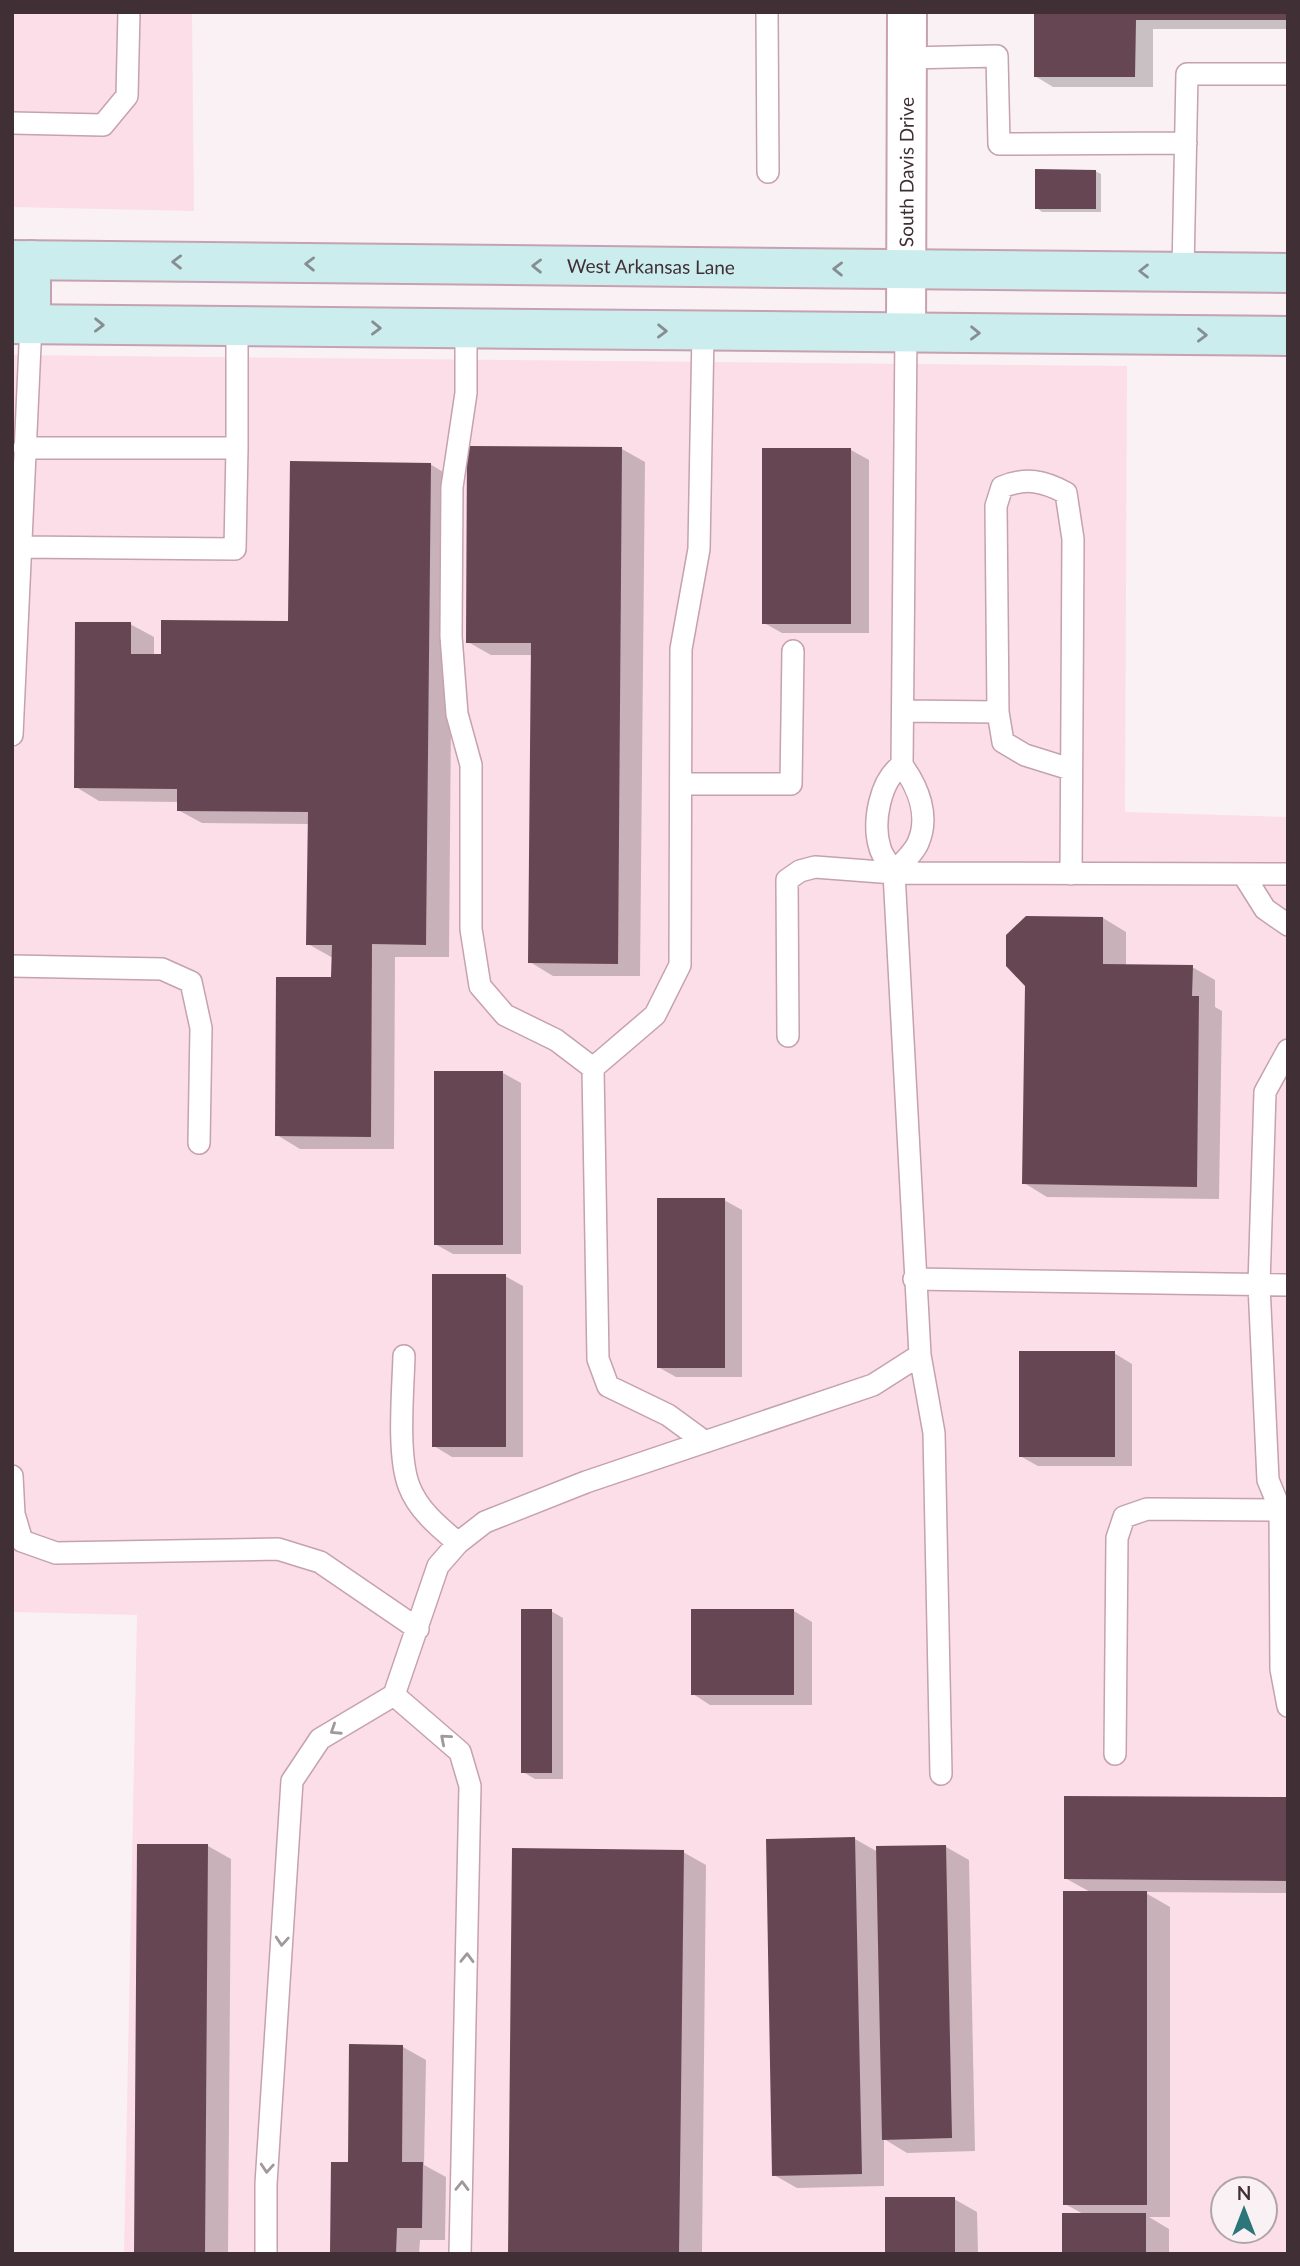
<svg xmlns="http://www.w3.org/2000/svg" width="1300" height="2266" font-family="Lato,sans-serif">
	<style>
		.built { fill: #fbdee8; fill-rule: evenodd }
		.shadow { fill: #0003 }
		.building { fill: #664653 }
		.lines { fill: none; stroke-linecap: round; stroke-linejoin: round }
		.service-casing { stroke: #c6a1af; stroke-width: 24 }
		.tertiary-casing { stroke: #c6a1af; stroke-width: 42 }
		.secondary-casing { stroke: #c6a1af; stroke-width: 42 }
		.service { stroke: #fff; stroke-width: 21 }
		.tertiary { stroke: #fff; stroke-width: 38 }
		.secondary { stroke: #ccedee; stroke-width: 38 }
		.oneway { stroke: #868e92 }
		.oneway2 { stroke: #a0989a }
		.labels { text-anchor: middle; stroke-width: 7; stroke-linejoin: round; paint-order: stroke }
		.street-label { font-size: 19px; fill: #403036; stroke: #faf1f4 }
	</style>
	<rect width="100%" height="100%" fill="#faf1f4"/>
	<path class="built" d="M 12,12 L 192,12 L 194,211 L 12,207 Z
		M 12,355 L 1127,366 L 1125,812 L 1288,817 L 1288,2254 L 124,2254 L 137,1615 L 12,1612 ZM 1223,2189 L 1265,2189 L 1265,2231 L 1223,2231 Z"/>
	<path class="shadow" d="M 1036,12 L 1288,12 L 1288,29 L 1153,29 L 1153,87 L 1053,87 L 1035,76 Z
		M 1095,171 L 1101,174 L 1101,212 L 1042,212 L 1037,208 Z
		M 622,449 L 645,462 L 640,976 L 553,976 L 530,962 L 533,655 L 491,655 L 468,642 Z
		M 851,450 L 869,460 L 869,633 L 782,633 L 764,623 Z
		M 430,464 L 453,478 L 449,957 L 395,957 L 394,1149 L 300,1149 L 277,1135 L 333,979 L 333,958 L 308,944 L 310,824 L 202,823 L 178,810 L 179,802 L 99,801 L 76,787 L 130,624 L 154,637 L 154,656 L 290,623 Z
		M 1103,918 L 1126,932 L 1126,966 L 1192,967 L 1215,980 L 1215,1007 L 1222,1011 L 1219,1199 L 1047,1197 L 1024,1183 L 1027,985 Z
		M 503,1073 L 521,1083 L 521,1254 L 453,1254 L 435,1244 Z
		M 724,1200 L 742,1210 L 742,1377 L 676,1377 L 658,1367 Z
		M 505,1276 L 523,1286 L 523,1457 L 452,1457 L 434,1446 Z
		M 1114,1353 L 1132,1364 L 1132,1466 L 1038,1466 L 1020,1456 Z
		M 551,1611 L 563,1618 L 563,1779 L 535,1779 L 523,1772 Z
		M 794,1611 L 812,1622 L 812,1705 L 710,1705 L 693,1694 Z
		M 1288,1799 L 1288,1893 L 1144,1892 L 1170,1907 L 1170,2217 L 1149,2217 L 1169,2229 L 1169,2254 L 1064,2254 L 1085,2215 L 1065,2204 L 1092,1893 L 1065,1878 Z
		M 855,1839 L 878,1852 L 946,1847 L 969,1860 L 975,2151 L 907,2153 L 884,2139 L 884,2186 L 797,2188 L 774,2175 Z
		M 208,1846 L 231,1859 L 228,2254 L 136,2254 Z
		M 683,1852 L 706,1865 L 702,2254 L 510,2254 Z
		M 403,2047 L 426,2060 L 424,2165 L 446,2177 L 445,2240 L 420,2240 L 419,2254 L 332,2254 L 349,2164 Z
		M 954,2199 L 977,2212 L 978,2254 L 887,2254 Z"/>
	<path class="building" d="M 1034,12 L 1288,12 L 1288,20 L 1136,20 L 1135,77 L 1034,77 Z
		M 1035,169 L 1096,170 L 1096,209 L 1035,209 Z
		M 467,446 L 622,447 L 618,964 L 528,963 L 531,643 L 466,643 Z
		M 762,448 L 851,448 L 851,624 L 762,624 Z
		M 290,461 L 431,463 L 426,945 L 372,944 L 371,1137 L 275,1136 L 276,977 L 331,977 L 332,945 L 306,945 L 308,812 L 177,811 L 177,789 L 74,788 L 75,622 L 131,622 L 131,654 L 161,654 L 161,620 L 288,621 Z
		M 1026,916 L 1103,917 L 1103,964 L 1193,965 L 1192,996 L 1199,996 L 1197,1187 L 1022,1184 L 1025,986 L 1006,966 L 1006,935 Z
		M 434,1071 L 503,1071 L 503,1245 L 434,1245 Z
		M 657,1198 L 725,1198 L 725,1368 L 657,1368 Z
		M 432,1274 L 506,1274 L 506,1447 L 432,1447 Z
		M 1019,1351 L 1115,1351 L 1115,1457 L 1019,1457 Z
		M 521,1609 L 552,1609 L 552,1773 L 521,1773 Z
		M 691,1609 L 794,1609 L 794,1695 L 691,1695 Z
		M 1064,1796 L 1288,1797 L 1288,1881 L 1064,1879 Z
		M 855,1837 L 862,2174 L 772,2176 L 766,1839 Z
		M 137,1844 L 208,1844 L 205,2254 L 134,2254 Z
		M 946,1845 L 952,2138 L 882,2140 L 876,1846 Z
		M 512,1848 L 684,1850 L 679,2254 L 508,2254 Z
		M 1063,1891 L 1147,1891 L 1147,2205 L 1063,2205 Z
		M 349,2044 L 403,2045 L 402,2162 L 423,2162 L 422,2228 L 397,2228 L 396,2254 L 330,2254 L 331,2162 L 348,2162 Z
		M 885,2197 L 955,2197 L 955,2254 L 885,2254 Z
		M 1062,2213 L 1146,2213 L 1146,2254 L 1062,2254 Z"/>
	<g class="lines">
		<g class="service-casing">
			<path id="service" d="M 767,12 L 768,172
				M 907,58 L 997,56 L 999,144 L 1186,143
				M 12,123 L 103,125 L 127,96 L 129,12
				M 1183,271 L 1187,74 L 1288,74
				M 466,329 L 466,393 L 452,487 L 451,636 L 457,714 L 471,765 L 471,929 L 480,986 L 505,1015 L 556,1040 L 593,1068
				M 703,332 L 699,549 L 681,649 L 680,965 L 655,1015 L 593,1068 L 598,1359 L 608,1386 L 668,1415 L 705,1442
				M 24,448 L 237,448 L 237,326
				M 20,547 L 235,549 L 237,448
				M 903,711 L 998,712
				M 12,735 L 31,324
				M 1070,769 L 1025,755 L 1003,742 L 998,712 L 996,506 L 1002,487 C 1026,477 1044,481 1066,493 L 1073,539 L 1071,874
				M 681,784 L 791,784 L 793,651
				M 894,873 C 901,864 914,853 918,843 C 930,816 918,787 902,765
				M 1243,874 L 1265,909 L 1288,925
				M 12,966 L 162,969 L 191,982 L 201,1028 L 199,1143
				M 788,1036 L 787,880 L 800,871 L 815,867 L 894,873 L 1288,874
				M 1288,1050 L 1265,1092 L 1259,1285 L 1268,1480 L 1280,1509 L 1281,1669 L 1288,1706
				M 914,1279 L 1288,1285
				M 920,1355 L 934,1433 L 941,1774
				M 404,1356 C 403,1391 397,1455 409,1486 C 418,1510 439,1527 458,1543
				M 12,1476 L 14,1514 L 22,1541 L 56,1553 L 278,1549 L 320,1562 L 418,1629
				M 394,1695 L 460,1752 L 470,1786 L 460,2254
				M 1115,1754 L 1117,1538 L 1124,1517 L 1147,1509 L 1288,1510
				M 266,2254 L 266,2184 L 292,1781 L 320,1739 L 394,1695 L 438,1566 L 458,1543 L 485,1522 L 586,1482 L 873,1385 L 920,1355 L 894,873 C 890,865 882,856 880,848 C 872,822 880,780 902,765 L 906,333"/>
		</g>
		<g class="tertiary-casing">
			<g id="tertiary">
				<path id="s1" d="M 906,333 L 907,12"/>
			</g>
		</g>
		<g class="secondary-casing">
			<g id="secondary">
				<path id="s2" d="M 12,260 L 1288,273"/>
				<path d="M 31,260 L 31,324"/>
				<path d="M 12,324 L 1288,336"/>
			</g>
		</g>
		<use href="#service" class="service"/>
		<use href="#tertiary" class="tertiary"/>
		<use href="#secondary" class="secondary"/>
	</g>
	<defs><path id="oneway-chevron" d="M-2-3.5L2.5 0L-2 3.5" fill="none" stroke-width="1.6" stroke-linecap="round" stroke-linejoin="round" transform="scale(1.75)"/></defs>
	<g class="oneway">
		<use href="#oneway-chevron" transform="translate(177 262) rotate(-179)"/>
		<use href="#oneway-chevron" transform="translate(310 264) rotate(-179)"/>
		<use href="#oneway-chevron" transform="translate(537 266) rotate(-179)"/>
		<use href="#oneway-chevron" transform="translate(838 269) rotate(-179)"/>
		<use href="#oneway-chevron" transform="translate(1144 271) rotate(-180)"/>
		<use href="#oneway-chevron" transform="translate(99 325) rotate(1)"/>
		<use href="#oneway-chevron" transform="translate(376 328) rotate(1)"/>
		<use href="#oneway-chevron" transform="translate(662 331) rotate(1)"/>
		<use href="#oneway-chevron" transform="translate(975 333) rotate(1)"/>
		<use href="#oneway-chevron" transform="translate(1202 335) rotate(1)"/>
	</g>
	<g class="oneway2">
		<use href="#oneway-chevron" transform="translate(335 1730) rotate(147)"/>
		<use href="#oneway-chevron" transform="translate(445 1739) rotate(-139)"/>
		<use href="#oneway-chevron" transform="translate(282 1941) rotate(94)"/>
		<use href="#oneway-chevron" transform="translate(467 1958) rotate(-89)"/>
		<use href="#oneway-chevron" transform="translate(267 2168) rotate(94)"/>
		<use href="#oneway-chevron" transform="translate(462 2186) rotate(-89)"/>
	</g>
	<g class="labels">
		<g class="street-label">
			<text dy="7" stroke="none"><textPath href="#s1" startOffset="161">South Davis Drive</textPath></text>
			<text dy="7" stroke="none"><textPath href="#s2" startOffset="639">West Arkansas Lane</textPath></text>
		</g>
	</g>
	<rect width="1300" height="2266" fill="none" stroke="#403036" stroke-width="28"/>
	<g transform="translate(1244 2210)"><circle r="33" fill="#faf1f4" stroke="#b0a4a8" stroke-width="2"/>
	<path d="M0-5L12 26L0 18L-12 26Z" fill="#2c7679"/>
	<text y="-10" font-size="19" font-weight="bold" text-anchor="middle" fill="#403036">N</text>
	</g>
</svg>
